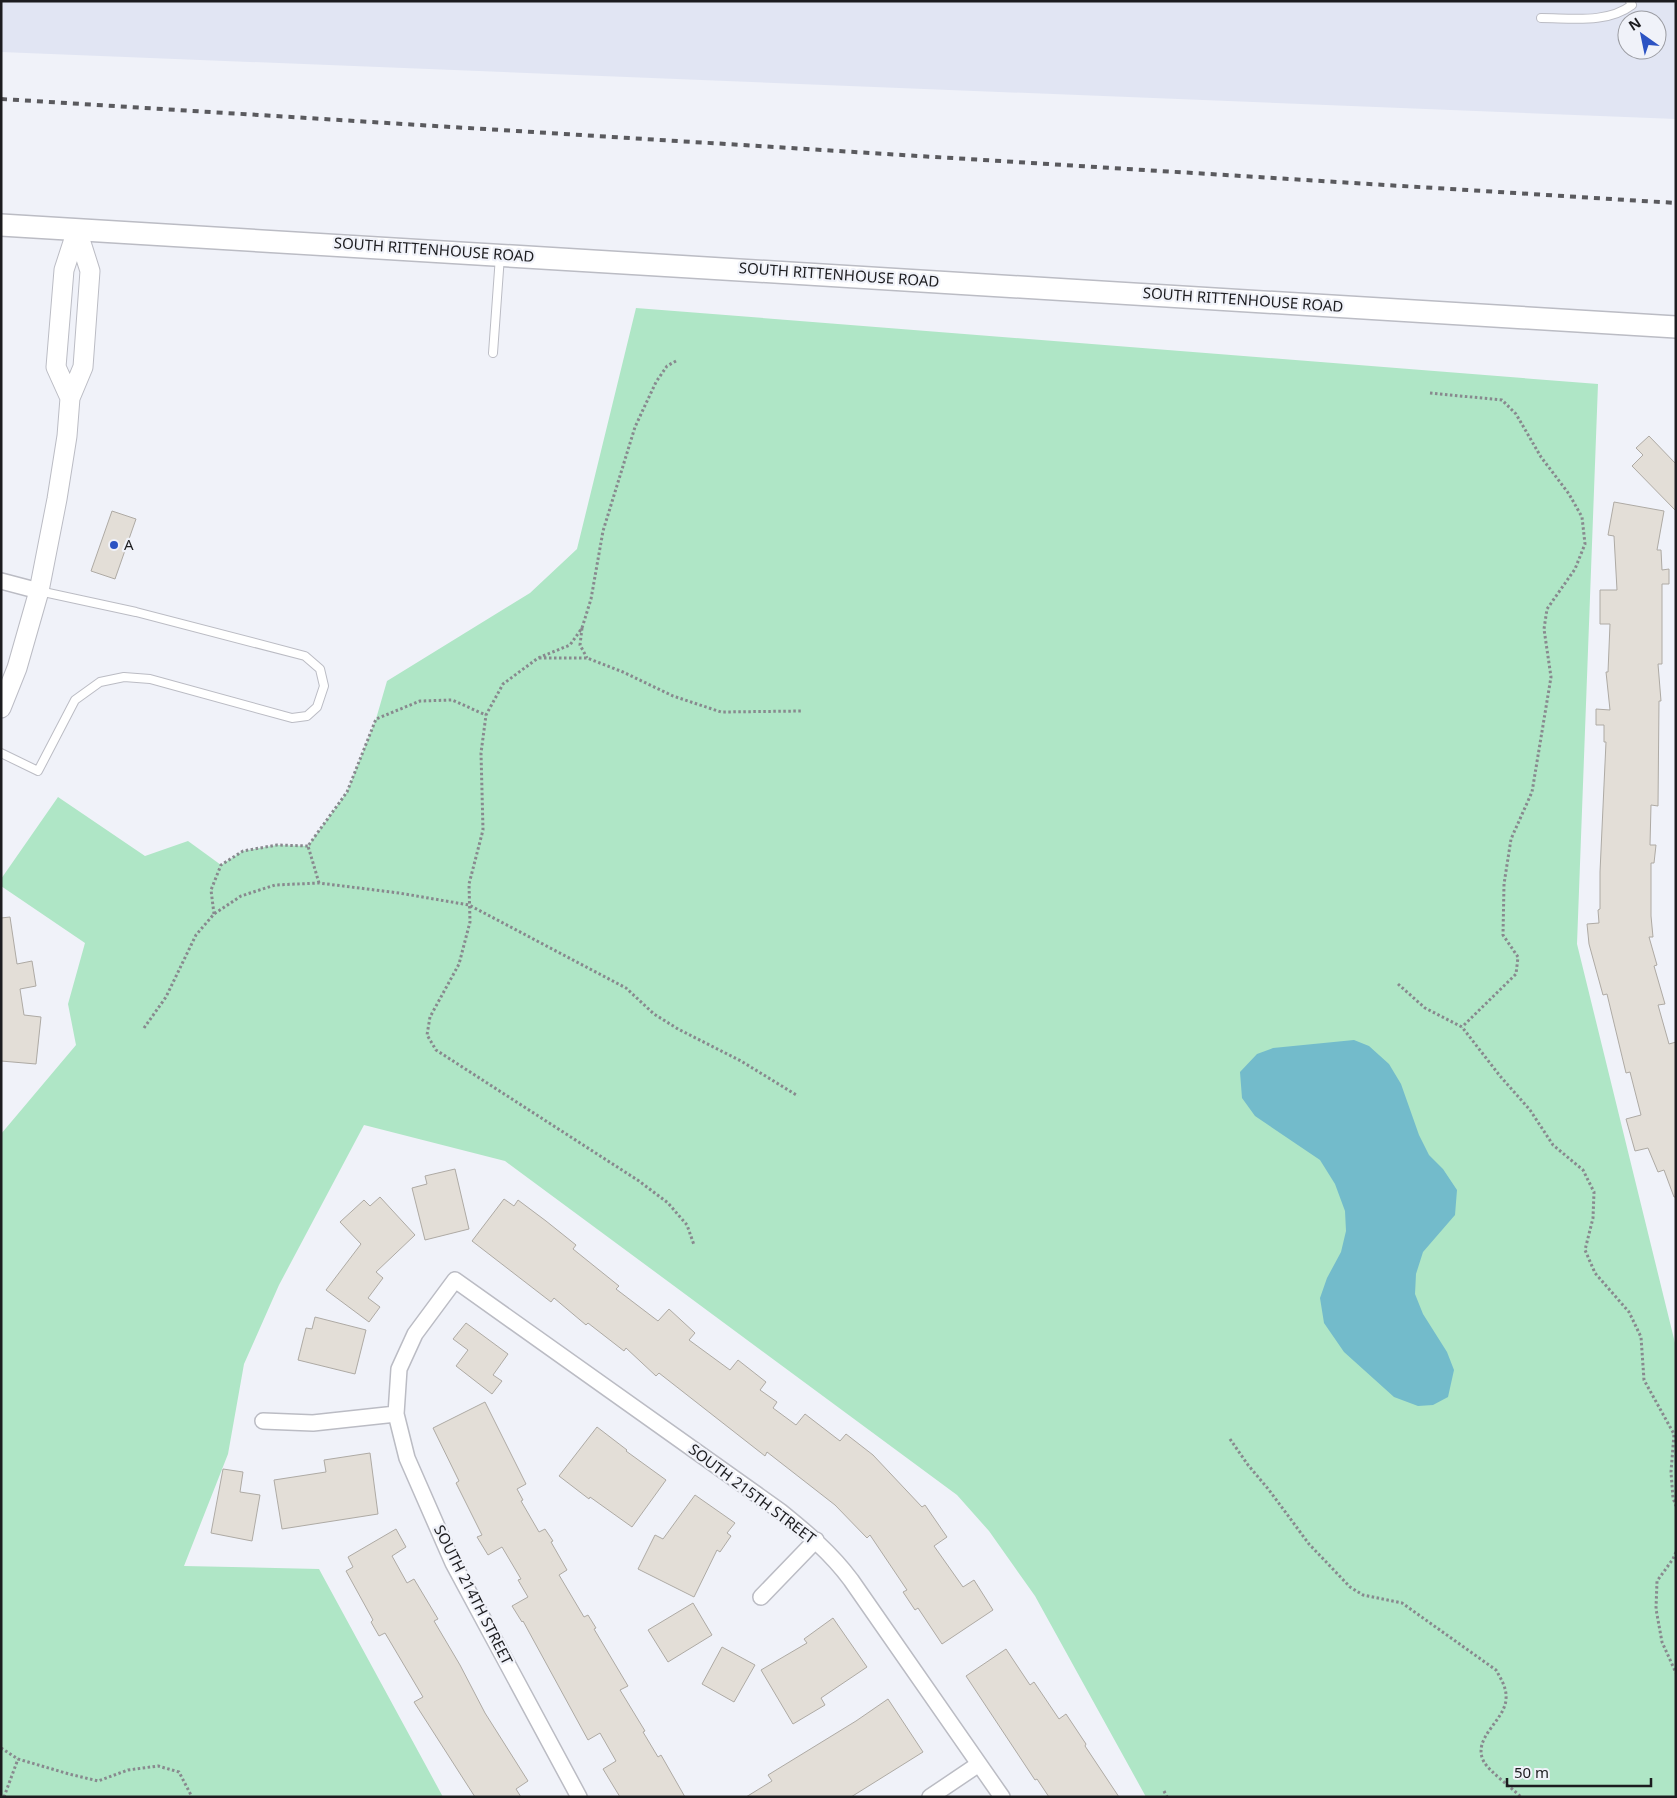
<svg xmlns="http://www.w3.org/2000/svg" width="1677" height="1798" font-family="'Noto Sans',sans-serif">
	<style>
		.built { fill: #e1e5f3; fill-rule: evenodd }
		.green { fill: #afe6c6 }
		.water { fill: #73bbcb }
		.building { fill: #e3ded7; stroke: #aeaaa4 }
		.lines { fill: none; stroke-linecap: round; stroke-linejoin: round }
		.service-casing { stroke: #bbbcc4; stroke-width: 10 }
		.minor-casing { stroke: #bbbcc4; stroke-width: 18 }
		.tertiary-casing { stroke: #bbbcc4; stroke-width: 21 }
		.secondary-casing { stroke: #bbbcc4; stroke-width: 24 }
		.path { stroke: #88898e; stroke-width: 3; stroke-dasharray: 2.5 2.5; stroke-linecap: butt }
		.service { stroke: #fff; stroke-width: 8 }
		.minor { stroke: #fff; stroke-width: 15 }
		.tertiary { stroke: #fff; stroke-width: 19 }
		.secondary { stroke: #fff; stroke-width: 21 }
		.rail { stroke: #5a5a5e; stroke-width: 4; stroke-dasharray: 6 6; stroke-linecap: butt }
		.poi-dot { fill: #2c53c3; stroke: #f0f2f9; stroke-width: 2 }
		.labels { text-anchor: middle; stroke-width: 4.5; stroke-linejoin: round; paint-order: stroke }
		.street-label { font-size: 15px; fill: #1c1c1f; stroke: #f0f2f9 }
		.poi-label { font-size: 15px; fill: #1c1c1f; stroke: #f0f2f9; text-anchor: start }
	</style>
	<rect width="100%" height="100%" fill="#f0f2f9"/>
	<path class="built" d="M 1,1 L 1676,1 L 1676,119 L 1,52 ZM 1627,20 L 1657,20 L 1657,50 L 1627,50 Z"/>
	<path class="green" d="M 636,308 L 1598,384 L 1577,944 L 1676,1347 L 1676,1797 L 1146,1797 L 1035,1596 L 989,1531 L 957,1495 L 505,1161 L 364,1125 L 279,1285 L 244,1364 L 228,1454 L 184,1566 L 319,1569 L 443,1797 L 1,1797 L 1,1134 L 76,1045 L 68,1004 L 85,943 L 1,886 L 1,879 L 58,797 L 145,856 L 188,841 L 221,865 L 243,851 L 277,845 L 308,846 L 347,792 L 376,719 L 387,681 L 530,593 L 577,549 Z"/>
	<path class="water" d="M 1354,1040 L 1369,1046 L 1389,1064 L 1401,1084 L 1419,1135 L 1429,1155 L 1443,1169 L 1457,1190 L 1455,1215 L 1423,1252 L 1416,1274 L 1415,1294 L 1423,1314 L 1447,1352 L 1454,1370 L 1448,1397 L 1433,1405 L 1418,1406 L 1394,1397 L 1344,1352 L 1324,1323 L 1320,1298 L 1327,1278 L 1341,1252 L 1346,1231 L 1345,1211 L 1335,1184 L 1320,1160 L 1255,1116 L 1242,1098 L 1240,1072 L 1257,1054 L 1273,1048 Z"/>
	<path class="building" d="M 1649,436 L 1676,464 L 1676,511 L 1632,466 L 1643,455 L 1636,448 Z
		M 1614,502 L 1664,511 L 1657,550 L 1661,550 L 1662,570 L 1669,569 L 1669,584 L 1662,584 L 1662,664 L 1658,664 L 1661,701 L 1659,701 L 1658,806 L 1651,805 L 1650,845 L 1656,845 L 1654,863 L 1651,863 L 1651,916 L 1653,937 L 1649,937 L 1657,965 L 1654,966 L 1665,1004 L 1658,1005 L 1669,1044 L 1676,1042 L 1676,1197 L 1674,1197 L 1664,1170 L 1658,1172 L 1648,1148 L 1635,1151 L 1626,1119 L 1641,1115 L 1630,1072 L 1626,1073 L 1607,994 L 1603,995 L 1589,944 L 1587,924 L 1599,923 L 1598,910 L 1600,909 L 1600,872 L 1606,742 L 1604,742 L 1604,725 L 1596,725 L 1596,709 L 1610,710 L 1606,672 L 1608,672 L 1610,624 L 1600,624 L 1600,590 L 1617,590 L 1614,536 L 1608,535 Z
		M 112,511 L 136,519 L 115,579 L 91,571 Z
		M 10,917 L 17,964 L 32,961 L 36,986 L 20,989 L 24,1015 L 41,1017 L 36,1064 L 1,1061 L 1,918 Z
		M 455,1169 L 469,1229 L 425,1240 L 412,1188 L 427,1184 L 425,1176 Z
		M 380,1197 L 415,1235 L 376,1272 L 383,1278 L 368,1298 L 380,1307 L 369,1322 L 326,1290 L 361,1244 L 340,1222 L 364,1200 L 370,1206 Z
		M 504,1199 L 514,1206 L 518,1200 L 546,1221 L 576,1245 L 573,1249 L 619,1286 L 616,1289 L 658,1321 L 669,1309 L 695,1333 L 689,1340 L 730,1370 L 738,1360 L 766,1382 L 760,1390 L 777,1402 L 773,1408 L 796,1425 L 805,1414 L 840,1441 L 846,1434 L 873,1455 L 922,1507 L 925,1505 L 947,1537 L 934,1546 L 963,1587 L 974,1580 L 993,1610 L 942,1644 L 918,1608 L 915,1610 L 903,1592 L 907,1590 L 870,1535 L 867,1538 L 835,1505 L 767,1452 L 765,1456 L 659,1373 L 656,1376 L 626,1348 L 624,1351 L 588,1323 L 586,1325 L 554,1298 L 551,1302 L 472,1241 Z
		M 315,1317 L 366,1330 L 355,1374 L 298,1360 L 306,1328 L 312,1329 Z
		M 466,1323 L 508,1354 L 493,1375 L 502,1381 L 492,1394 L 456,1366 L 468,1350 L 453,1339 Z
		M 485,1402 L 526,1484 L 517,1489 L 523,1500 L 521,1501 L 539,1532 L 545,1529 L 553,1541 L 551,1542 L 567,1570 L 559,1575 L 584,1617 L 588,1615 L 596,1628 L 594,1629 L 628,1686 L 620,1690 L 645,1731 L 643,1732 L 658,1757 L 661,1755 L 685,1797 L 620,1797 L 603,1769 L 616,1761 L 600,1733 L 588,1740 L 523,1621 L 522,1622 L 512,1606 L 528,1597 L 518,1580 L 521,1579 L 502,1547 L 488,1555 L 477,1537 L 482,1535 L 456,1483 L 459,1481 L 433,1428 Z
		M 597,1427 L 627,1450 L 626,1451 L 666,1480 L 632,1527 L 590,1497 L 589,1499 L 559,1476 Z
		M 370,1453 L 378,1514 L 282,1529 L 274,1480 L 326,1472 L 324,1460 Z
		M 223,1469 L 243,1472 L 240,1492 L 260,1495 L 252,1541 L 211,1533 Z
		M 695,1495 L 735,1523 L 727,1533 L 731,1536 L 720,1552 L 717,1550 L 694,1597 L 638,1569 L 655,1535 L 663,1539 Z
		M 396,1529 L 406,1547 L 392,1556 L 407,1583 L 414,1579 L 438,1619 L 434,1621 L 460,1665 L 485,1713 L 528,1781 L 516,1789 L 521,1797 L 475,1797 L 414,1702 L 423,1697 L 385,1633 L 379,1636 L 371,1622 L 373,1620 L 346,1571 L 353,1567 L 348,1557 Z
		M 693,1603 L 712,1635 L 668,1662 L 648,1630 Z
		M 833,1618 L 867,1667 L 821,1698 L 825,1705 L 793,1724 L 761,1670 L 807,1643 L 804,1639 Z
		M 722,1647 L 755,1665 L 734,1702 L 702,1684 Z
		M 1006,1649 L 1030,1685 L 1034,1682 L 1059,1719 L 1066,1714 L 1086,1744 L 1085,1746 L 1119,1797 L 1049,1797 L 1037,1779 L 1035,1780 L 966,1676 Z
		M 888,1699 L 923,1752 L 851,1797 L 746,1797 L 772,1781 L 768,1775 L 856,1721 Z"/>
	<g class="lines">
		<g class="service-casing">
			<path id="service" d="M 1541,18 C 1571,18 1607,24 1632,5 L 1630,1
				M 493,353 L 500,256
				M 1,753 L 38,771 L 75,700 L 100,682 L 124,677 L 150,679 L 292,718 L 307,716 L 317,707 L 324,686 L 320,669 L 305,656 L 136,612 L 39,591"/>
		</g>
		<g class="minor-casing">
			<path id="minor" d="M 1,581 L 39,591
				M 263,1421 L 313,1423 L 396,1414
				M 761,1597 L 816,1540
				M 579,1797 L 453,1563 L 407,1458 L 396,1414 L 399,1369 L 415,1334 L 455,1280 L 780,1511 C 806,1532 831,1553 851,1580 L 1002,1797
				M 930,1797 L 979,1764"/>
		</g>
		<g class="tertiary-casing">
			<path id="tertiary" d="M 70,398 L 56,367 L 64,270 L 77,230
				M 1,708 L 17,668 L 39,591 L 57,499 L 67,436 L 70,398 L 83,367 L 90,271 L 77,230"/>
		</g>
		<g class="secondary-casing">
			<path id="secondary" d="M 1,225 L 1676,327"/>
		</g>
		<path class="path" d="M 676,361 L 667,366 L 656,382 L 635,427 L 603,531 L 591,599 L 582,628 L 570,645 L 538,658 L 503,684 L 486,715 L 481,753 L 483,830 L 469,884 L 470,922 L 459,964 L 430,1017 L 427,1035 L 436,1050 L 639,1181 L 668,1203 L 687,1225 L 694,1245
			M 1430,393 L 1502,400 L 1516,414 L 1541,457 L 1569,494 L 1582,517 L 1585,544 L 1575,569 L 1547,609 L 1544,629 L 1551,677 L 1532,792 L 1511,839 L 1504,884 L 1503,935 L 1518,957 L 1516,974 L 1462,1027
			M 582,628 L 580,645 L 587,658
			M 539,658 L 587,658 L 623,672 L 673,696 L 721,712 L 801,711
			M 319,883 L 308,846 L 347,792 L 376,719 L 420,701 L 452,700 L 486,715
			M 214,914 L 211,890 L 221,865 L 243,851 L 277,845 L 308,846
			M 1398,984 L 1425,1008 L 1462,1027 L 1500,1076 L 1530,1110 L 1553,1145 L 1583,1170 L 1594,1192 L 1593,1218 L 1585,1250 L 1595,1273 L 1629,1312 L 1641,1337 L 1644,1380 L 1674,1434 L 1671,1472 L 1673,1498 L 1676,1506
			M 144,1028 L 166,997 L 196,935 L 214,914 L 241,896 L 275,885 L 319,883 L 399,893 L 469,905 L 626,988 L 654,1014 L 678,1029 L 741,1061 L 798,1096
			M 1230,1439 L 1248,1465 L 1269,1490 L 1309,1544 L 1350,1587 L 1363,1595 L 1402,1603 L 1496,1670 C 1501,1679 1507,1688 1506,1699 C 1505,1721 1471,1738 1484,1762 C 1490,1772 1512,1788 1521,1797
			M 1676,1552 L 1673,1559 L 1657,1581 L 1656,1609 L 1662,1642 L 1676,1673
			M 1,1748 L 18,1759 L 69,1774 L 98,1781 L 128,1770 L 158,1766 L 179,1772 L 192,1797
			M 1164,1791 L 1167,1797
			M 4,1797 L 18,1759"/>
		<use href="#service" class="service"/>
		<use href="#minor" class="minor"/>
		<use href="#tertiary" class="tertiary"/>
		<use href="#secondary" class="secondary"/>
		<path class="rail" d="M 1,99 L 1676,203"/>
	</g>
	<circle class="poi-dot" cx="114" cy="545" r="5"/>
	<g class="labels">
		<g class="street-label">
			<text transform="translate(434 250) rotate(4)" y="5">SOUTH RITTENHOUSE ROAD</text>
			<text transform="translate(839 275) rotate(4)" y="5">SOUTH RITTENHOUSE ROAD</text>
			<text transform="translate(1243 300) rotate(4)" y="5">SOUTH RITTENHOUSE ROAD</text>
			<text transform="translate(752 1494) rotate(37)" y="5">SOUTH 215TH STREET</text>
			<text transform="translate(473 1595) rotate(63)" y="5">SOUTH 214TH STREET</text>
		</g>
		<g class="poi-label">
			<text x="124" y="550">A</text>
		</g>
	</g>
	<rect width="1677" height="1798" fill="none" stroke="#1c1c1f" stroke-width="5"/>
	<g transform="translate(1642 35) rotate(327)"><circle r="24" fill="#f0f2f9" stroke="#9b9ca2"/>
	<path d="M0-4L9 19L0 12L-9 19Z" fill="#2c53c3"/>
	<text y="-8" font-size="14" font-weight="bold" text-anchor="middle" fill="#1c1c1f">N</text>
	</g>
	<path d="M1507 1778v8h144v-8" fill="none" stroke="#1c1c1f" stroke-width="2.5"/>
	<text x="1514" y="1778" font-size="15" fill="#1c1c1f" stroke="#f0f2f9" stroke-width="4" paint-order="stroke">50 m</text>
</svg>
